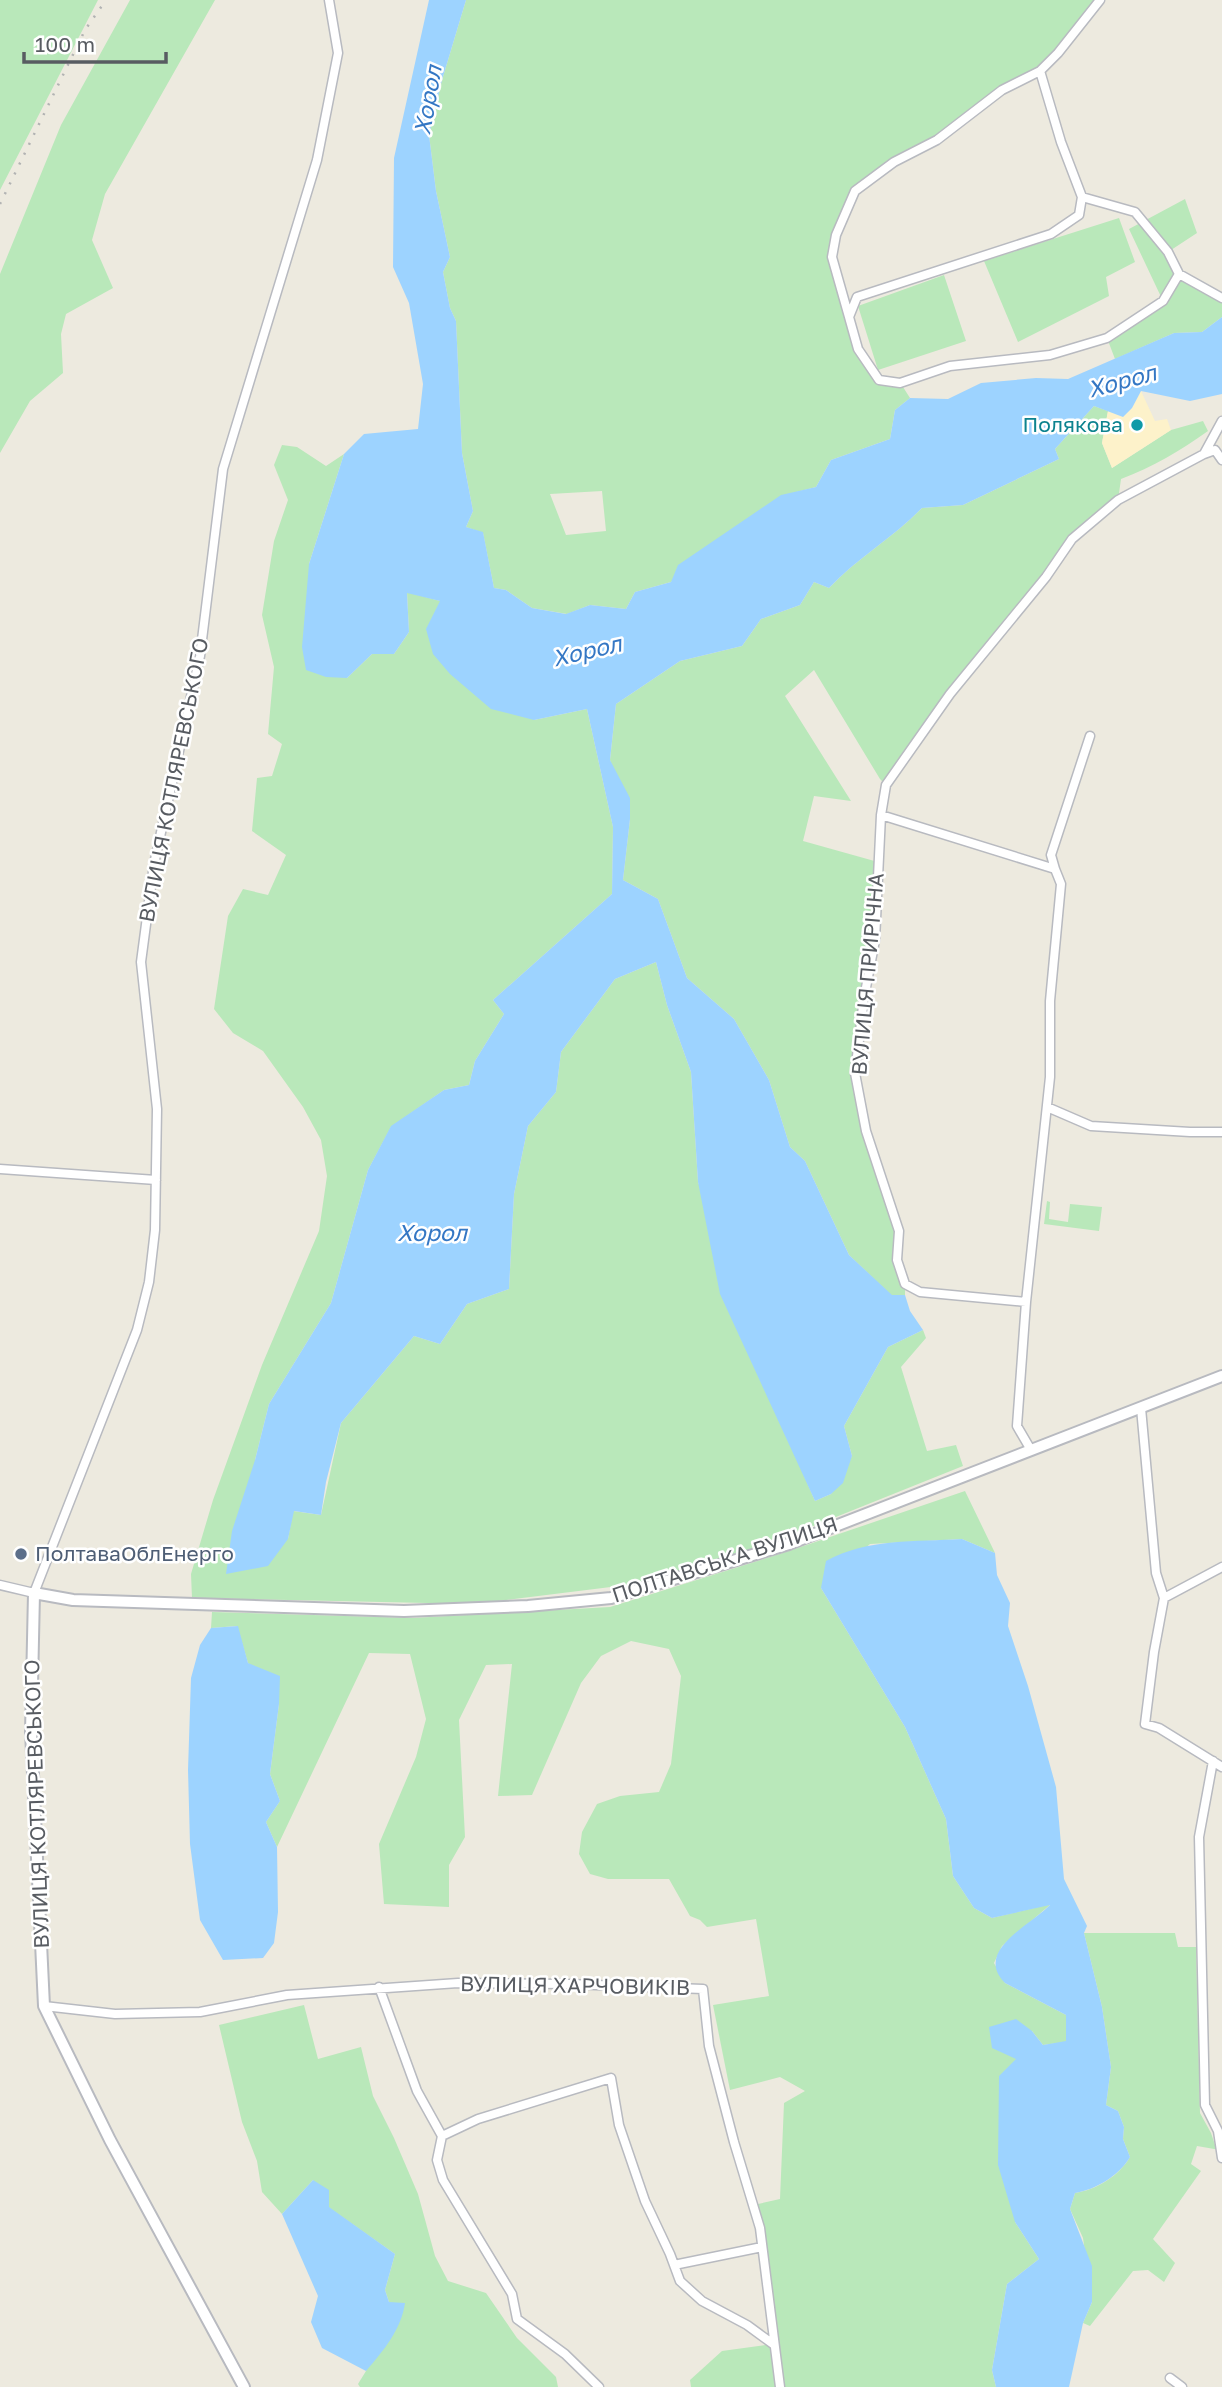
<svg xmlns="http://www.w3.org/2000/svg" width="1222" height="2387" font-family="'Golos Text',sans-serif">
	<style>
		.green { fill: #b9e8ba; fill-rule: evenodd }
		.sand { fill: #fdf2ca }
		.water { fill: #9dd3ff }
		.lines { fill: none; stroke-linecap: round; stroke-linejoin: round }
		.minor-casing { stroke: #b8bac0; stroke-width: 11 }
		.tertiary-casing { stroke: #b8bac0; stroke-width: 14 }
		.minor { stroke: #fff; stroke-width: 8 }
		.tertiary { stroke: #fff; stroke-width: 10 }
		.rail { stroke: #b2b3b3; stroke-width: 2.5; stroke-dasharray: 2 9; stroke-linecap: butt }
		.culture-dot { fill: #0f9aa8; stroke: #fff; stroke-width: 2.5 }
		.service-dot { fill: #5c6f8a; stroke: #fff; stroke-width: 2.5 }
		.labels { text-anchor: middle; stroke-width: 5; stroke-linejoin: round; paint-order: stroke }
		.culture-label { font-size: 21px; fill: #0d838f; stroke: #fff; text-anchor: end }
		.street-label { font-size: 21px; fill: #585c62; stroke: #fff }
		.service-label { font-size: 21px; fill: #4e5e75; stroke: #fff; text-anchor: start }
		.water-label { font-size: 23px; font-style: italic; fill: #3477c4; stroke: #fff }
	</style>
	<rect width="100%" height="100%" fill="#edeadf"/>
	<path class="green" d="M 0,0 L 98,0 L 0,190 Z
		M 130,0 L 215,0 L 105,194 L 92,240 L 113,288 L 66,314 L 61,334 L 63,373 L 30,401 L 0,453 L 0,274 L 61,125 Z
		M 466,0 L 1101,0 L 1040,71 L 1002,90 L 937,140 L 894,162 L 855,191 L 832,257 L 858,349 L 878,379 L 913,379 L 903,387 L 910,398 L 895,410 L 890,439 L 831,460 L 816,487 L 781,496 L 671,582 L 635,592 L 626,609 L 590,605 L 567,614 L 532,608 L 506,590 L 494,588 L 483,533 L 466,527 L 473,511 L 462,453 L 456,321 L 450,308 L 443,272 L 450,257 L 436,191 L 429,135 L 442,80 ZM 602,491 L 606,531 L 566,535 L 550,494 Z
		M 1185,199 L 1197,233 L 1168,252 L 1179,274 L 1222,298 L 1222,317 L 1202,332 L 1174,333 L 1115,359 L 1107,338 L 1163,301 L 1129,229 Z
		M 1119,218 L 1135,262 L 1106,277 L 1109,296 L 1018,342 L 984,261 Z
		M 944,275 L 966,341 L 878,370 L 858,306 Z
		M 1094,406 L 1108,411 L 1102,443 L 1112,468 L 1171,430 L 1203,421 L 1208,431 C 1180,451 1153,467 1121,479 L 1118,500 L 1072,539 L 950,694 L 886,785 L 880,779 L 814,670 L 785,696 L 851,801 L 814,796 L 803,841 L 878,862 L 875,940 L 855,1073 L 866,1131 L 899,1231 L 897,1260 L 905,1284 L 905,1295 L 892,1296 L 849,1255 L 805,1161 L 790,1147 L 769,1080 L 734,1019 L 687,978 L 658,899 L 623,880 L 630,819 L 610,760 L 616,704 L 680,661 L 742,646 L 761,619 L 800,605 L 814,582 L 829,588 C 857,558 893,538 922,508 L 963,505 L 1059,459 L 1055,449 Z
		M 282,445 L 297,447 L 326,466 L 344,454 L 309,564 L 347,678 L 372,654 L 394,654 L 409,632 L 407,592 L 440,601 L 534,720 L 587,709 L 613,827 L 612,894 L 493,1000 L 504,1014 L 475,1061 L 469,1085 L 444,1090 L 391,1127 L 368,1170 L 331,1303 L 269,1404 L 255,1460 L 288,1539 L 293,1511 L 321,1515 L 341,1423 L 414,1336 L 440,1344 L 467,1304 L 509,1289 L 514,1194 L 528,1126 L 556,1092 L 561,1052 L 615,979 L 656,962 L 667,1005 L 691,1072 L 698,1182 L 786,1434 L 815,1501 L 831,1494 L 852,1456 L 844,1426 L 888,1347 L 923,1330 L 926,1338 L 901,1367 L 927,1451 L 956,1445 L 963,1466 L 766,1545 L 643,1583 L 474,1604 L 192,1598 L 191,1574 L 213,1500 L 262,1365 L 319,1231 L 327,1176 L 321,1140 L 303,1107 L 263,1051 L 233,1033 L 214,1009 L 228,916 L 243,889 L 268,895 L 286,855 L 252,831 L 257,778 L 272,776 L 282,744 L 268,734 L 274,667 L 262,615 L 274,541 L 288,500 L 274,465 Z
		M 1047,1201 L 1050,1202 L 1049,1219 L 1068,1222 L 1070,1204 L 1102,1207 L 1099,1231 L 1044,1224 Z
		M 965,1491 L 995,1553 L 962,1539 L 870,1544 L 821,1588 L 905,1727 L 946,1819 L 953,1876 L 974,1908 L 992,1918 L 1051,1904 L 1002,1946 L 994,1963 L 1005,1983 L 1066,2015 L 1066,2042 L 1043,2045 L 1032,2031 L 1016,2059 L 1015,2222 L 1039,2259 L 1007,2284 L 992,2370 L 996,2387 L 691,2387 L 690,2380 L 722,2351 L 773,2344 L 758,2204 L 780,2199 L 784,2103 L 805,2091 L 780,2077 L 730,2090 L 713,2005 L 769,1996 L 756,1919 L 707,1927 L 700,1920 L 690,1916 L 669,1879 L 608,1879 L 590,1874 L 579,1854 L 582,1832 L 597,1804 L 620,1796 L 659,1792 L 671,1764 L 681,1676 L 669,1649 L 631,1641 L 601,1656 L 581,1683 L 532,1795 L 498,1796 L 512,1664 L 486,1665 L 459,1720 L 465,1837 L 449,1865 L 449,1907 L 384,1904 L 379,1844 L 416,1757 L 426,1719 L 410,1654 L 369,1653 L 277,1847 L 266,1822 L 280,1801 L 270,1774 L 279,1704 L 248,1663 L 237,1626 L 211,1628 L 212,1612 L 413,1618 L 610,1607 L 786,1552 Z
		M 1084,1933 L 1175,1933 L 1178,1947 L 1196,1947 L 1200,2113 L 1211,2133 L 1215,2145 L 1219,2145 L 1220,2150 L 1197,2146 L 1191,2164 L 1201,2171 L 1153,2239 L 1175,2263 L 1164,2282 L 1148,2270 L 1133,2271 L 1090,2326 L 1083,2323 L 1092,2302 L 1083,2238 L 1070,2209 L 1075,2193 C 1096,2190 1119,2176 1130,2157 L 1123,2139 L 1124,2127 L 1118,2111 L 1106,2105 L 1111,2067 L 1102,2007 Z
		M 304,2005 L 318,2059 L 361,2047 L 373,2096 L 394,2138 L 418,2194 L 435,2256 L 448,2281 L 486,2293 L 517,2338 L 556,2377 L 558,2387 L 360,2387 L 358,2384 L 366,2371 L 389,2302 L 385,2290 L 395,2254 L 328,2207 L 313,2180 L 282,2214 L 262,2192 L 257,2161 L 242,2122 L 219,2025 Z"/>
	<path class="sand" d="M 1141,391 L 1155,421 L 1167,419 L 1171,430 L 1112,468 L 1102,443 L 1108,411 L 1123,416 L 1132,408 Z"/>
	<path class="water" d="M 429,0 L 466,0 L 442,80 L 429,135 L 436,191 L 450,257 L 443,272 L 450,308 L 456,321 L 462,453 L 473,511 L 466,527 L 483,532 L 494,588 L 506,590 L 532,608 L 566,614 L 590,605 L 626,609 L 635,592 L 671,582 L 678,565 L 781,495 L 816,487 L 831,460 L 890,439 L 895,410 L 910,398 L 948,399 L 981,383 L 1036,378 L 1068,379 L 1174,333 L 1202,332 L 1222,317 L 1222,394 L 1190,401 L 1141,391 L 1132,408 L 1123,417 L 1094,406 L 1055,449 L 1059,459 L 963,505 L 922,508 C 893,538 857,558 829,588 L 814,582 L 800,605 L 761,619 L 742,646 L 680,661 L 616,704 L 610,760 L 630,798 L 630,819 L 623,880 L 658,899 L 687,978 L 734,1019 L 769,1080 L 790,1147 L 805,1161 L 849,1255 L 892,1295 L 905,1295 L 910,1311 L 923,1330 L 888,1347 L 844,1426 L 852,1456 L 843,1483 L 831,1494 L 815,1501 L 720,1294 L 698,1182 L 691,1072 L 667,1005 L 656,962 L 615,979 L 561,1052 L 556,1092 L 528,1126 L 514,1194 L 509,1289 L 467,1304 L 440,1344 L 414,1336 L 341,1423 L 326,1482 L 321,1515 L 294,1511 L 288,1539 L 268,1566 L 226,1574 L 232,1531 L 255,1460 L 269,1404 L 331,1303 L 368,1170 L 391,1126 L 444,1090 L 469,1085 L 475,1061 L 504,1014 L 493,1000 L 612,894 L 613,827 L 587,709 L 534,720 L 491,709 L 450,674 L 433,654 L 426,629 L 440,601 L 407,593 L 409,632 L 394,654 L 372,654 L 347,678 L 326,677 L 306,670 L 302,647 L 309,564 L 344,454 L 364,434 L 418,429 L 423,384 L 409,303 L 393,267 L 394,158 Z
		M 962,1539 L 995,1553 L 997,1575 L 1010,1603 L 1008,1626 L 1028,1686 L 1056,1787 L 1064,1879 L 1087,1926 L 1084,1933 L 1102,2007 L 1111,2067 L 1106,2105 L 1118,2111 L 1124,2127 L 1123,2139 L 1130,2157 C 1120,2175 1095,2190 1075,2193 L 1070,2209 L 1092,2266 L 1092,2302 L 1083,2323 L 1069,2387 L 996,2387 L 992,2370 L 1007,2284 L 1039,2259 L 1015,2222 L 998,2165 L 999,2076 L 1016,2059 L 992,2048 L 989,2027 L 1016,2019 L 1032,2031 L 1043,2045 L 1066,2041 L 1066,2015 L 1005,1983 C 973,1951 1031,1925 1050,1905 L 992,1918 L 974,1908 L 953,1876 L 946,1819 L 905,1727 L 821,1588 L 826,1561 C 868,1538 915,1542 962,1539 Z
		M 238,1626 L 248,1663 L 280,1676 L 279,1704 L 270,1774 L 280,1801 L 266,1822 L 277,1847 L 278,1912 L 274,1943 L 263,1958 L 223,1960 L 200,1920 L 190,1844 L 188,1770 L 191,1678 L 200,1645 L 211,1628 Z
		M 313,2180 L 329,2190 L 329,2207 L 395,2254 L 385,2290 L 389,2302 L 405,2303 C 401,2330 384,2350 366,2371 L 322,2348 L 311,2322 L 318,2296 L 282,2214 Z"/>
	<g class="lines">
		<g class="minor-casing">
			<path id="minor" d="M 1100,0 L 1058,53 L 1040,71 L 1061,142 L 1082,197 L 1079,215 L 1051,234 L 857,297 L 849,317 L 858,349 L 879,380 L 900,383 L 950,366 L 1050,355 L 1107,338 L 1163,301 L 1179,274 L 1222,298
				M 1082,197 L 1135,212 L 1168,252 L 1179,274
				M 849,317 L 832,257 L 836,235 L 855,191 L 894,162 L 937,140 L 1002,90 L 1040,71
				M 1204,454 L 1215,450 L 1222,460
				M 881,815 L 1055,869 L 1061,884 L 1050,1001 L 1050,1077 L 1026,1302 L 1017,1426 L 1031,1450
				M 1055,869 L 1051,855 L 1090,736
				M 1047,1107 L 1091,1126 L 1190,1132 L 1222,1132
				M 0,1169 L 156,1180
				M 1026,1302 L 920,1292 L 905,1284 L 897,1260 L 899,1231 L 866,1131 L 855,1073 L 864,998 L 875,940 L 881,815 L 886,785 L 950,694 L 1046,577 L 1072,539 L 1118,500 L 1204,454 L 1222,421
				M 1141,1408 L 1156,1573 L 1164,1598 L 1154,1652 L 1145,1724 L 1159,1728 L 1222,1767
				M 0,1585 L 34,1593 L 137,1330 L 149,1282 L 155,1230 L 157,1109 L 141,962 L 154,864 L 200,656 L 223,469 L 317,160 L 338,53 L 329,0
				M 1164,1598 L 1222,1567
				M 1213,1761 L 1199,1837 L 1205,2105 L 1218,2131 L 1222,2158
				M 379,1987 L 417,2091 L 442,2136 L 437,2160 L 443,2180 L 512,2294 L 517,2319 L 565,2354 L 599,2387
				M 44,2006 L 115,2014 L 200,2012 L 287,1995 L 458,1983 L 569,1984 L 703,1989 L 709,2046 L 734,2142 L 760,2228 L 780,2387
				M 442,2136 L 478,2119 L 611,2078 L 619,2125 L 645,2201 L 670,2254 L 680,2281 L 702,2301 L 747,2325 L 773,2344
				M 674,2265 L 762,2247
				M 1170,2378 L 1182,2387"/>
		</g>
		<g class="tertiary-casing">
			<path id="tertiary" d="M 244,2387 L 110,2140 L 44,2006 L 31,1732 L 34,1593 L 73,1600 L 404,1611 L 528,1606 L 611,1598 L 789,1544 L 1222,1376"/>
		</g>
		<use href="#minor" class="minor"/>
		<use href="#tertiary" class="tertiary"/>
		<path class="rail" d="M 0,204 L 85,30 L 106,0"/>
	</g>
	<circle class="culture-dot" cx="1137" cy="425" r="7"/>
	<circle class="service-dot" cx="21" cy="1554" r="7"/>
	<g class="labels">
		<g class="culture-label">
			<text x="1123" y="432">Полякова</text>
		</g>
		<g class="street-label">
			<text transform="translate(174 780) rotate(-79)" y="7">ВУЛИЦЯ КОТЛЯРЕВСЬКОГО</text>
			<text transform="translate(868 974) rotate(-85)" y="7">ВУЛИЦЯ ПРИРІЧНА</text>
			<text transform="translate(725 1560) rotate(-18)" y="7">ПОЛТАВСЬКА ВУЛИЦЯ</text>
			<text transform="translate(37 1804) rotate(-92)" y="7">ВУЛИЦЯ КОТЛЯРЕВСЬКОГО</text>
			<text transform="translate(575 1986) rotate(1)" y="7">ВУЛИЦЯ ХАРЧОВИКІВ</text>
		</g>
		<g class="service-label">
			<text x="35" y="1561">ПолтаваОблЕнерго</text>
		</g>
		<g class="water-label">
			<text transform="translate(428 100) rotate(-80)" y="8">Хорол</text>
			<text transform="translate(1122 381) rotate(-15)" y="8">Хорол</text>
			<text transform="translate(587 651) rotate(-13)" y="8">Хорол</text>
			<text x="432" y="1241">Хорол</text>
		</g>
	</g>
	<path d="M24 52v10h142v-10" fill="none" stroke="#585c62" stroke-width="3.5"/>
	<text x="35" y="52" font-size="21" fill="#585c62" stroke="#ffffff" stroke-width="5" paint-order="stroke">100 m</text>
</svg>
